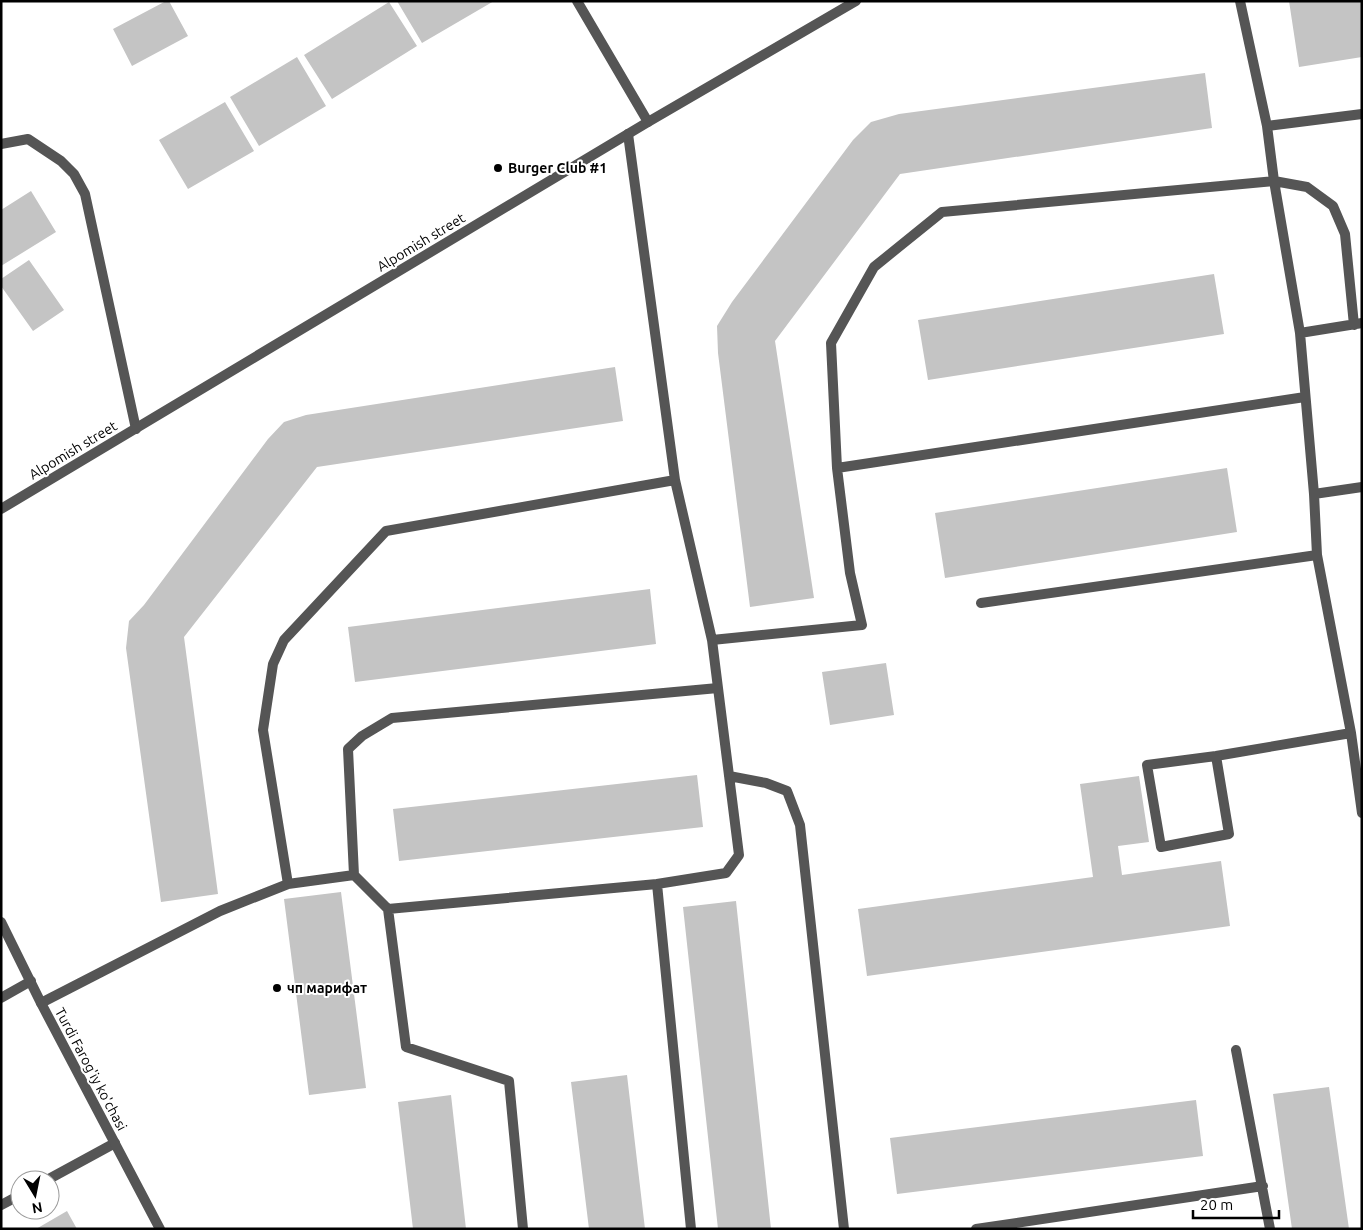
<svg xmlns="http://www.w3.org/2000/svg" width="1363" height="1230" font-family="Ubuntu,sans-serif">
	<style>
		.building { fill: #c4c4c4 }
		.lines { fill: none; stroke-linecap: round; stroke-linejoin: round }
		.service { stroke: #555; stroke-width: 10 }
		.minor { stroke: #555; stroke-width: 10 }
		.tertiary { stroke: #555; stroke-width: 10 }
		.poi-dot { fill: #000; stroke: #fff; stroke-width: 2 }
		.labels { text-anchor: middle; stroke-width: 4; stroke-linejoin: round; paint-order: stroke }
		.poi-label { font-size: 14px; font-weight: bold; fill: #000; stroke: #fff; text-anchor: start }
		.street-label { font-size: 14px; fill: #000; stroke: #fff }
	</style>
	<rect width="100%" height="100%" fill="#fff"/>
	<path class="building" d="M 166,1 L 169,1 L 188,36 L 132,66 L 113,29 Z
		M 397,1 L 494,1 L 422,43 Z
		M 1289,1 L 1362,1 L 1362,57 L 1299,67 Z
		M 389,2 L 417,46 L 332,99 L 304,55 Z
		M 297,57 L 326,106 L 259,146 L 230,97 Z
		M 1205,73 L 1212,128 L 900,174 L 775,341 L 814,598 L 750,607 L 718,353 L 717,326 L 732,302 L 853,140 L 871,122 L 899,114 Z
		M 225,102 L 254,151 L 188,189 L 159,140 Z
		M 31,191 L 56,232 L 1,266 L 1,210 Z
		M 29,260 L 64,310 L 33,331 L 1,286 L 1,279 Z
		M 1214,274 L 1224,334 L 928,380 L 918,320 Z
		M 615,367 L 623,421 L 317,467 L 184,637 L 218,894 L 161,902 L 126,648 L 129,621 L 144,605 L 268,439 L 284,422 L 306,415 Z
		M 1227,468 L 1237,532 L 945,578 L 935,513 Z
		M 650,589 L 656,644 L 355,682 L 348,627 Z
		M 886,663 L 894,715 L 830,725 L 822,672 Z
		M 697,775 L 703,827 L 399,861 L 393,809 Z
		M 1139,776 L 1149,842 L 1118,846 L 1122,875 L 1221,861 L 1230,926 L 867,976 L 858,909 L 1093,877 L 1080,784 Z
		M 341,892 L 366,1088 L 309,1095 L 284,899 Z
		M 736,901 L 771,1229 L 718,1229 L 683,907 Z
		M 627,1075 L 645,1229 L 589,1229 L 571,1082 Z
		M 1329,1087 L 1349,1229 L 1292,1229 L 1273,1094 Z
		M 451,1095 L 466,1229 L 413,1229 L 398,1102 Z
		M 1196,1100 L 1203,1156 L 897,1194 L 890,1138 Z
		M 67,1211 L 77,1229 L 36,1229 Z"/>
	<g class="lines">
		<path class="service" d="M 577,1 L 648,122
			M 1240,1 L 1267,126 L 1274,181 L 1300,333 L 1314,494 L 1317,555 L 1351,733 L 1362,813
			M 1267,126 L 1362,114
			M 1300,333 L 1362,323
			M 837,468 L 1305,397
			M 1314,494 L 1362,487
			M 981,603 L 1317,555
			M 712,640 L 862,625 L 850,573 L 837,468 L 831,343 L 874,267 L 942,212 L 1274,181 L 1307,187 L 1333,206 L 1345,234 L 1354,325
			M 1216,756 L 1229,834 L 1161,847 L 1147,765 L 1216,756 L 1351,733
			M 729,776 L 766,783 L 787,791 L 800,825 L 844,1229
			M 288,884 L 263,730 L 273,664 L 284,640 L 386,531 L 675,480
			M 657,884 L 726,873 L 739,855 L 718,688
			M 388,909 L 657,884 L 691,1229
			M 1,998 L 31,981
			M 41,1003 L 220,911 L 288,884 L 354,875
			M 1236,1050 L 1270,1229
			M 47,1180 L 115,1143
			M 1,1205 L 20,1195
			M 523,1229 L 509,1081 L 406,1047 L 388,909 L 354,875 L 348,749 L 362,736 L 392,718 L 718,688 L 712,640 L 675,480 L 628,134
			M 976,1229 L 1263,1186"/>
		<path class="minor" d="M 1,144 L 28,139 L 61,161 L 74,174 L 85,194 L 136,429"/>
		<path class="tertiary" d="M 1,509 L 648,122 L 856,1
			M 1,922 L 41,1003 L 160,1229"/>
	</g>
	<g class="poi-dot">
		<circle cx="498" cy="168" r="5"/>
		<circle cx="277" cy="988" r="5"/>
	</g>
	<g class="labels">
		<g class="poi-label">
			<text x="508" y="173">Burger Club #1</text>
			<text x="287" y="993">чп марифат</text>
		</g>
		<g class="street-label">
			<text transform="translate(421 242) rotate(-31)" y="5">Alpomish street</text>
			<text transform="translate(73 450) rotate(-31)" y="5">Alpomish street</text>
			<text transform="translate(91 1069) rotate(62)" y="5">Turdi Farog'iy ko'chasi</text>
		</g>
	</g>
	<rect width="1363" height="1230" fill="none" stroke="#000000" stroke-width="5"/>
	<g transform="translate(35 1195) rotate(170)"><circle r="24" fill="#ffffff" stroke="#999999"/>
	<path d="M0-4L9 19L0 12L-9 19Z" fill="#000000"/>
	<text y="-8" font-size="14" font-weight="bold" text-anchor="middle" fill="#000000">N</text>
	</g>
	<path d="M1193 1210v8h86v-8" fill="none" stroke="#000000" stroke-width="2.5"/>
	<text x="1200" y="1210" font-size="15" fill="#000000" stroke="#ffffff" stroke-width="4" paint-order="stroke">20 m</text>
</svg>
